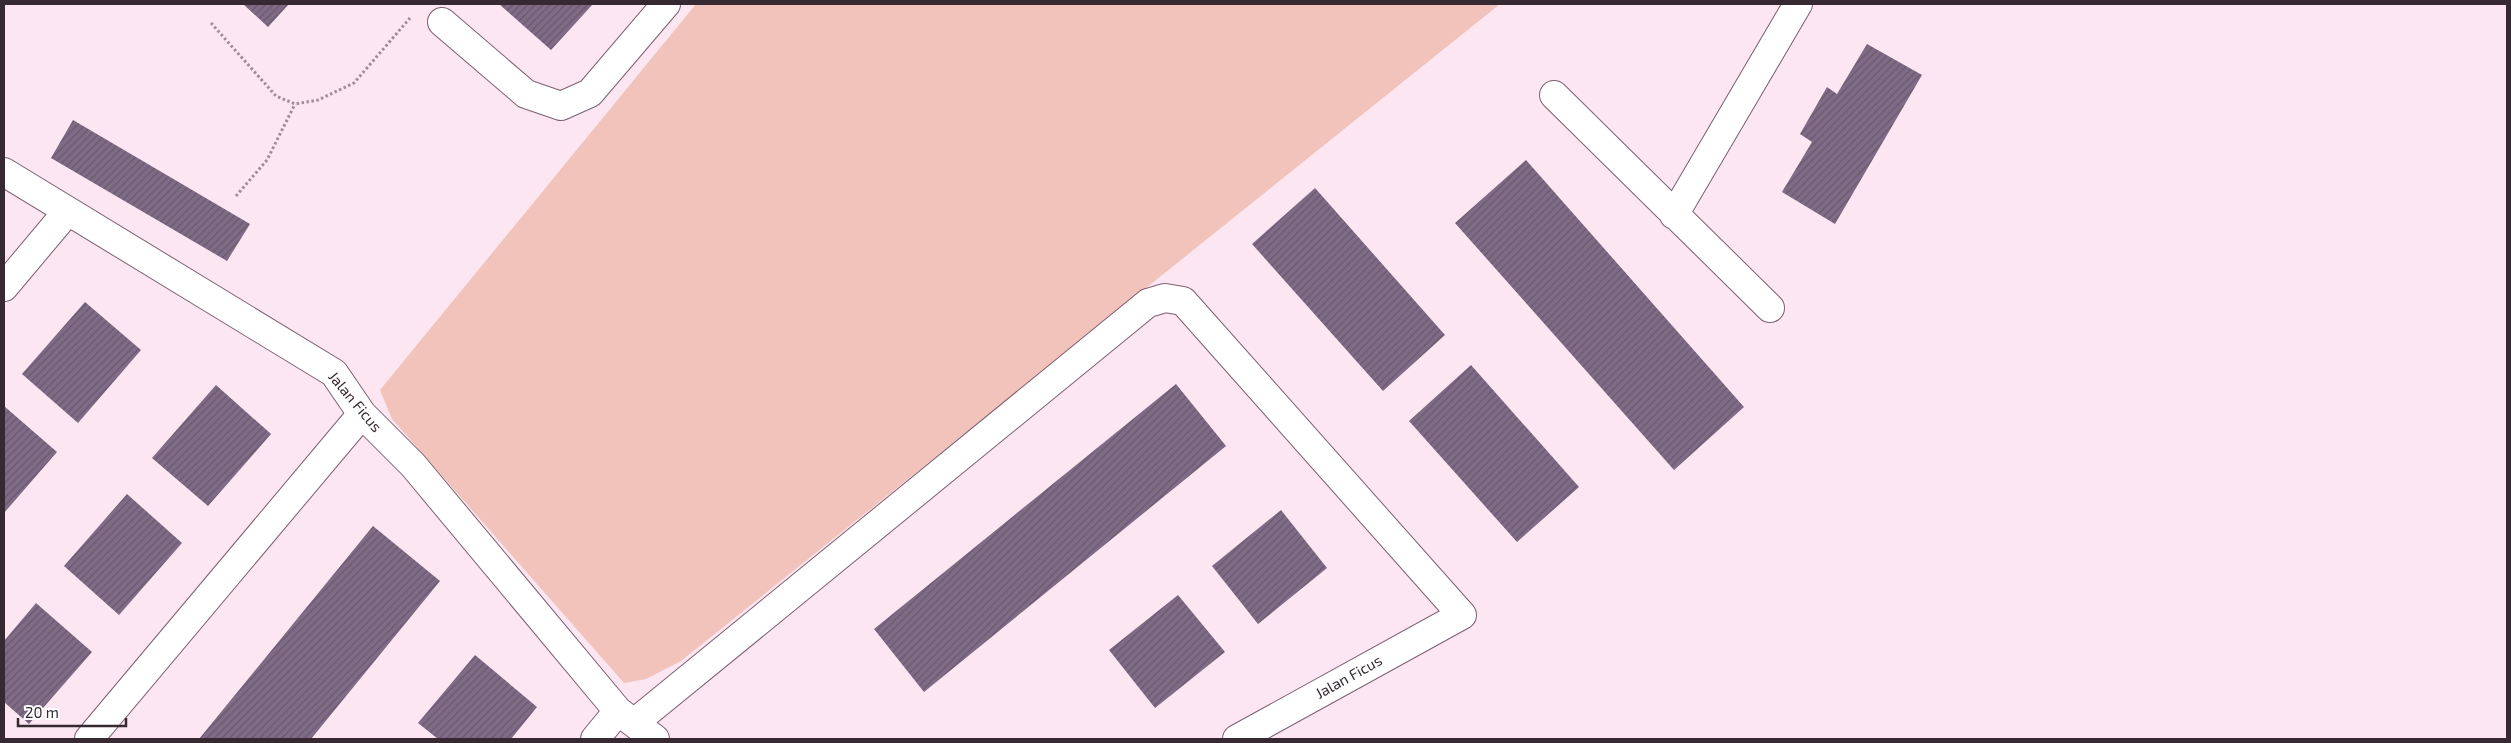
<svg xmlns="http://www.w3.org/2000/svg" width="2511" height="743" font-family="'Exo 2',sans-serif">
	<style>
		.grass { fill: #f1c3bb }
		.building { fill: url(#building-hatch) }
		.lines { fill: none; stroke-linecap: round; stroke-linejoin: round }
		.street-casing { stroke: #7d5f71; stroke-width: 30 }
		.path { stroke: #9e8c96; stroke-width: 3; stroke-dasharray: 2.5 2.5; stroke-linecap: butt }
		.street { stroke: #fff; stroke-width: 28 }
		.labels { text-anchor: middle; stroke-width: 5; stroke-linejoin: round; paint-order: stroke }
		.street-label { font-size: 15px; fill: #362931; stroke: #fff }
	</style>
	<defs>
		<pattern id="building-hatch" width="6" height="6" patternUnits="userSpaceOnUse" patternTransform="scale(1.25)"><rect width="6" height="6" fill="#7f6b85"/><path d="M-1 1l2-2M0 6l6-6M5 7l2-2" fill="none" stroke="#69586d"/></pattern>
	</defs>
	<rect width="100%" height="100%" fill="#fbe6f2"/>
	<path class="grass" d="M 696,4 L 1500,4 L 681,661 L 646,679 L 624,683 L 392,419 L 380,390 Z"/>
	<path class="building" d="M 243,4 L 289,4 L 268,27 Z
		M 499,4 L 593,4 L 551,50 Z
		M 1867,44 L 1922,75 L 1835,224 L 1782,192 L 1812,142 L 1800,134 L 1827,87 L 1837,94 Z
		M 73,120 L 250,224 L 227,261 L 51,158 Z
		M 1526,160 L 1744,407 L 1674,470 L 1455,223 Z
		M 1315,188 L 1445,335 L 1383,391 L 1252,244 Z
		M 85,302 L 141,350 L 78,423 L 22,374 Z
		M 1471,365 L 1579,487 L 1517,542 L 1409,421 Z
		M 1176,384 L 1226,446 L 924,692 L 874,629 Z
		M 216,385 L 271,434 L 208,506 L 152,458 Z
		M 4,406 L 57,452 L 4,513 Z
		M 127,494 L 182,543 L 119,615 L 64,566 Z
		M 1281,510 L 1327,568 L 1258,624 L 1212,566 Z
		M 373,526 L 440,581 L 311,739 L 199,739 Z
		M 1178,595 L 1225,652 L 1155,708 L 1109,650 Z
		M 36,603 L 92,652 L 29,724 L 4,702 L 4,641 Z
		M 475,655 L 537,707 L 511,739 L 438,739 L 418,723 Z"/>
	<g class="lines">
		<g class="street-casing">
			<path id="street" d="M 442,22 L 526,94 L 561,106 L 590,93 L 666,4
				M 1554,95 L 1770,308
				M 4,172 L 334,373 L 362,414 L 413,465 L 618,711 L 655,739
				M 1674,215 L 1798,4
				M 4,287 L 67,212
				M 634,723 L 1148,303 L 1165,298 L 1183,301 L 1462,615 L 1237,739
				M 89,739 L 362,414
				M 595,739 L 618,711"/>
		</g>
		<path class="path" d="M 211,23 L 276,96 L 295,104 L 318,100 L 354,83 L 410,18
			M 236,196 L 267,160 L 295,104"/>
		<use href="#street" class="street"/>
	</g>
	<g class="labels">
		<g class="street-label">
			<text transform="translate(355 402) rotate(50)" y="5">Jalan Ficus</text>
			<text transform="translate(1349 677) rotate(-29)" y="5">Jalan Ficus</text>
		</g>
	</g>
	<rect width="2511" height="743" fill="none" stroke="#362931" stroke-width="10"/>
	<path d="M18 718v8h108v-8" fill="none" stroke="#362931" stroke-width="2.5"/>
	<text x="25" y="718" font-size="15" fill="#362931" stroke="#ffffff" stroke-width="4" paint-order="stroke">20 m</text>
</svg>
